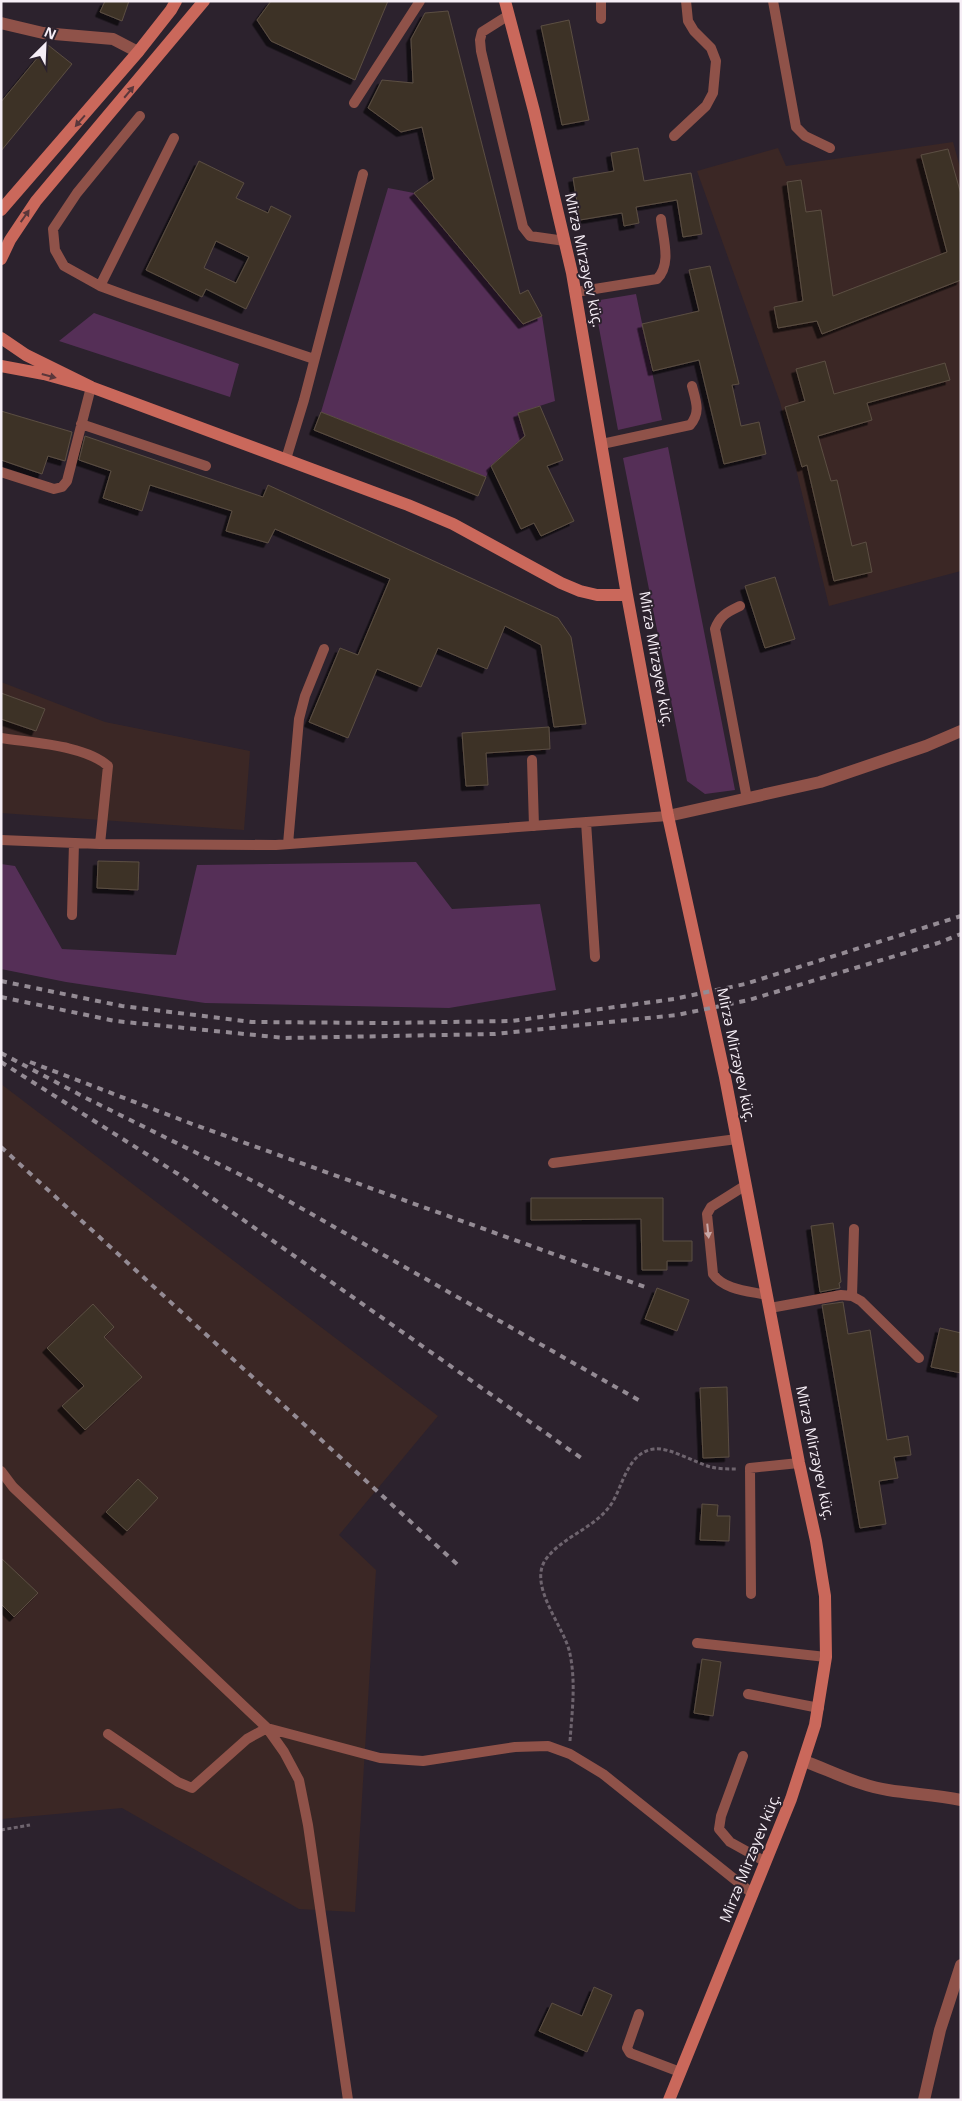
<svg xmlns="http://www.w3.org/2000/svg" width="962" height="2101" font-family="'Open Sans',sans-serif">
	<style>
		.industrial { fill: #3b2725 }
		.green { fill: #552f57 }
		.building { fill: #3e3328; stroke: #5b4e42; fill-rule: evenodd; filter: url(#shadow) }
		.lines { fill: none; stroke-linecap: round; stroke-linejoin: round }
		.path { stroke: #6e646e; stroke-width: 3; stroke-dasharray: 4 2.5; stroke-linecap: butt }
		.lane { stroke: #8f5249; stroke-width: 10 }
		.street { stroke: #8f5249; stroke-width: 12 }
		.secondary { stroke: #ca685b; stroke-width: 12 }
		.rail { stroke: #948b94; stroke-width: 4; stroke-dasharray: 6 6; stroke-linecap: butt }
		.oneway { fill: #5b373b }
		.oneway2 { fill: #c8a8a8 }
		.labels { text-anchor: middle; stroke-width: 4; stroke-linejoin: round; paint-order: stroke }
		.street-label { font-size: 15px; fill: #f6eef6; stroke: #2c222d }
	</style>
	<defs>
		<filter id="shadow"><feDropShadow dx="-4.5" dy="4.5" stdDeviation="0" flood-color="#0009"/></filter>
	</defs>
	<rect width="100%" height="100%" fill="#2c222d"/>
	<path class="industrial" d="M 953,142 L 961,171 L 961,571 L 829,606 L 780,402 L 697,171 L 778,148 L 786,166 Z
		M 1,682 L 105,722 L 250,751 L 244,830 L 1,813 Z
		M 1,1084 L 438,1416 L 339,1535 L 376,1570 L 355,1912 L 299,1909 L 122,1808 L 1,1819 Z"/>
	<path class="green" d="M 388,188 L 414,193 L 523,324 L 542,316 L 555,401 L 518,413 L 525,436 L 491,466 L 486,477 L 321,412 Z
		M 636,294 L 662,420 L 618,430 L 594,301 Z
		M 94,313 L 239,364 L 230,397 L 59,341 Z
		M 668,447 L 735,790 L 705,794 L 687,781 L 623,458 Z
		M 416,862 L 452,909 L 540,904 L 556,990 L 449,1008 L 205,1003 L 66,982 L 1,969 L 1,864 L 15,866 L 62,949 L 176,955 L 197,865 Z"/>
	<path class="building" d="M 105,1 L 129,1 L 122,21 L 100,12 Z
		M 271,1 L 388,1 L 355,80 L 271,41 L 257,20 Z
		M 448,11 L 520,294 L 528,290 L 542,316 L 523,324 L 414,193 L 434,179 L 422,127 L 401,132 L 368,108 L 382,80 L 413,83 L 411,39 L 425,13 Z
		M 569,20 L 589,120 L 562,125 L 541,26 Z
		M 48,45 L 72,64 L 1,151 L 1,102 Z
		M 638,148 L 644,181 L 691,173 L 702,234 L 683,237 L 677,200 L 636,207 L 639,223 L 624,226 L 622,213 L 580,220 L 573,178 L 614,171 L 611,153 Z
		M 948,149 L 961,194 L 961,280 L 822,334 L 817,321 L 778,328 L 774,307 L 803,301 L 787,182 L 801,180 L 806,212 L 821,210 L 833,296 L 947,252 L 921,155 Z
		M 199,161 L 244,183 L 236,198 L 268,213 L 271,206 L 291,216 L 246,309 L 206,289 L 202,297 L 146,270 ZM 216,241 L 249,257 L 236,283 L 204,268 Z
		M 710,266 L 739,384 L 732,385 L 741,426 L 759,422 L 766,454 L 724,464 L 699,360 L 653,371 L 642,324 L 699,311 L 689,270 Z
		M 825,361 L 834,394 L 945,363 L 950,380 L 867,403 L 872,420 L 818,436 L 831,481 L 837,480 L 852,546 L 866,542 L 872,572 L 834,581 L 807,465 L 802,467 L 785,407 L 805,401 L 796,369 Z
		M 540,406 L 563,460 L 547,466 L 574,521 L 541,536 L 534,523 L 521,529 L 491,466 L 525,436 L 518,413 Z
		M 1,411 L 72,432 L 65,461 L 48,456 L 42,474 L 1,460 Z
		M 321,412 L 486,477 L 478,496 L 314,430 Z
		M 85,436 L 263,497 L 268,485 L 558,618 L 571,637 L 586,724 L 554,727 L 541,645 L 505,626 L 487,669 L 438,648 L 421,687 L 377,669 L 348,738 L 309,722 L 340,648 L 358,655 L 390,579 L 275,529 L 268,543 L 226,531 L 232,511 L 150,485 L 142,511 L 103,498 L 111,471 L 79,460 Z
		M 775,577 L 795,639 L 765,648 L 745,586 Z
		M 1,693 L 45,709 L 36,731 L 1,719 Z
		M 549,727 L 550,749 L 486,753 L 488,785 L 466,786 L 462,733 Z
		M 98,861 L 139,862 L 138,890 L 97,888 Z
		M 531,1198 L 663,1198 L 663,1241 L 692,1241 L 692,1261 L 667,1261 L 667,1270 L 642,1270 L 641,1219 L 531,1220 Z
		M 833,1223 L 841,1282 L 839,1283 L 840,1288 L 820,1292 L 811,1226 Z
		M 657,1288 L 689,1300 L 677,1331 L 645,1319 Z
		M 843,1302 L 848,1334 L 870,1330 L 887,1440 L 908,1436 L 911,1455 L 894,1457 L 898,1478 L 879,1481 L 886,1524 L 860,1528 L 822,1305 Z
		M 93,1304 L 114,1327 L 104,1337 L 142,1377 L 85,1430 L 62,1406 L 84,1386 L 47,1348 Z
		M 940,1328 L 961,1333 L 961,1373 L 931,1367 Z
		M 727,1387 L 729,1457 L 703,1458 L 700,1388 Z
		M 138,1479 L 158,1498 L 127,1531 L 106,1512 Z
		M 702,1504 L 718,1505 L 717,1516 L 730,1516 L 729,1541 L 700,1540 Z
		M 1,1558 L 38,1593 L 14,1617 L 1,1604 Z
		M 702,1659 L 721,1662 L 713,1716 L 694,1713 Z
		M 594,1987 L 612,1995 L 587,2052 L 539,2031 L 552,2003 L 582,2016 Z"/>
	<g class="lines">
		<path class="path" d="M 570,1741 C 572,1712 576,1683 570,1654 C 565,1627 527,1586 546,1559 C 563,1536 596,1528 612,1503 C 623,1485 628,1452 654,1449 C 670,1447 695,1463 711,1467 C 719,1469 729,1469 738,1469
			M 1,1830 L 30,1825"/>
		<path class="lane" d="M 773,1 L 796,127 L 805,136 L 830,148
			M 509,15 L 482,32 L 480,40 L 481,51 L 523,227 L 530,236 L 565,241
			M 601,19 L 601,1
			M 354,103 L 420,1
			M 140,116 L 77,193 L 53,229 L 55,250 L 64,266 L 100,286 L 130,297 L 314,359
			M 674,136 L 706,106 L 713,93 L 716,61 L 711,48 L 694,31 L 688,21 L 686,1
			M 100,286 L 174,138
			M 576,292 L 657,279 C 672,264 663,239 661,219
			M 81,424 L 206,466
			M 602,444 L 690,425 C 701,413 696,401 692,386
			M 286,459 L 304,400 L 363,174
			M 1,472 L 54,489 L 62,487 L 67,481 L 91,387
			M 740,606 C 728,612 720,615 715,629 L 747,799
			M 1,738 C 32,743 85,745 108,766 L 100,844
			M 532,760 L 534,826
			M 586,822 L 595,957
			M 1,840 L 100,844 L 276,845 L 668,816
			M 288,844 L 299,719 L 305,696 L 324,649
			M 72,915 L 74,843
			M 553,1163 L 737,1139
			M 746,1185 L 711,1207 L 707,1214 L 713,1274 C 724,1290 749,1291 767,1295
			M 852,1296 L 854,1229
			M 770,1308 L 841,1295 L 852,1296 L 861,1301 L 919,1358
			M 1,1471 L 13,1487 L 267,1728 L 284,1752 L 299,1780 L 308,1825 L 348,2100
			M 751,1594 L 750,1468 L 799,1463
			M 697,1643 L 826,1657
			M 748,1694 L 819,1708
			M 108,1734 L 178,1782 L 192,1788 L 247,1739 L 267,1728 L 380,1758 L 423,1761 L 515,1747 L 548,1746 L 570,1754 L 603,1774 L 753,1894
			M 743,1756 L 721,1816 L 719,1829 L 730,1842 L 766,1862
			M 639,2014 L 627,2048 L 630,2053 L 680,2072"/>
		<path class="street" d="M 1,23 L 43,33 L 113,39 L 138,52
			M 668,816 L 820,782 L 926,746 L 961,731
			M 804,1761 C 831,1771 860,1786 888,1790 C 913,1794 936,1795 961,1800
			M 924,2100 L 940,2030 L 961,1965"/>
		<path class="secondary" d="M 505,1 L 534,111 L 572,273 L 627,595 L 668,816 L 725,1077 L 799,1463 L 816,1541 L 825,1596 L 826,1657 L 815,1725 L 791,1799 L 669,2100
			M 1,210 L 138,52 L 171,10 L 176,1
			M 1,259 L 10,240 L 36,201 L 204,1
			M 1,338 L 26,355 L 91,387 L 44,374 L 1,366
			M 91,387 L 408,505 L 453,524 L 561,583 L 580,591 L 597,595 L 627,595"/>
		<path class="rail" d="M 1,981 L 122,1006 L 252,1022 L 386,1023 L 512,1021 L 674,999 L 745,984 L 961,916
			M 1,997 L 115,1021 L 285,1038 L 495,1034 L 677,1015 L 749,1000 L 938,943 L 961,934
			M 1,1053 L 84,1097 L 257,1183 L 642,1402
			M 1,1062 L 178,1174 L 584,1460
			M 30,1062 L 187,1122 L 648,1288
			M 1,1147 L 459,1566"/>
	</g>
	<defs><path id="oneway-solid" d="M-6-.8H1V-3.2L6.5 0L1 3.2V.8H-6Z" transform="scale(1.25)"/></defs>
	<g class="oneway">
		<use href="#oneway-solid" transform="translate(129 92) rotate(-50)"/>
		<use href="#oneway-solid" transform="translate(80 121) rotate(131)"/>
		<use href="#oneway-solid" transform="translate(25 216) rotate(-55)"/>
		<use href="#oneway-solid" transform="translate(49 376) rotate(15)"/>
	</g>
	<use class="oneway2" href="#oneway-solid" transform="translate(708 1231) rotate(84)"/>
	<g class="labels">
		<g class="street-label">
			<text transform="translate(584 260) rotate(78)" y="5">Mirzə Mirzəyev küç.</text>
			<text transform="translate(656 659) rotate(80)" y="5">Mirzə Mirzəyev küç.</text>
			<text transform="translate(736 1055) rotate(78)" y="5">Mirzə Mirzəyev küç.</text>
			<text transform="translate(815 1453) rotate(78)" y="5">Mirzə Mirzəyev küç.</text>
			<text transform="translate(750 1858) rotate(-68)" y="5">Mirzə Mirzəyev küç.</text>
		</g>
	</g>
	<rect width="962" height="2101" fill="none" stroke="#f6eef6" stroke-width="5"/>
	<g transform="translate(45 45) rotate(24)" stroke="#2c222d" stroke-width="4" paint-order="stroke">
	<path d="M0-4L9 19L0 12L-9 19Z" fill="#f6eef6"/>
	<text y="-8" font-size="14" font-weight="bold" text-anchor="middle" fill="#f6eef6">N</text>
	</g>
</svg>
